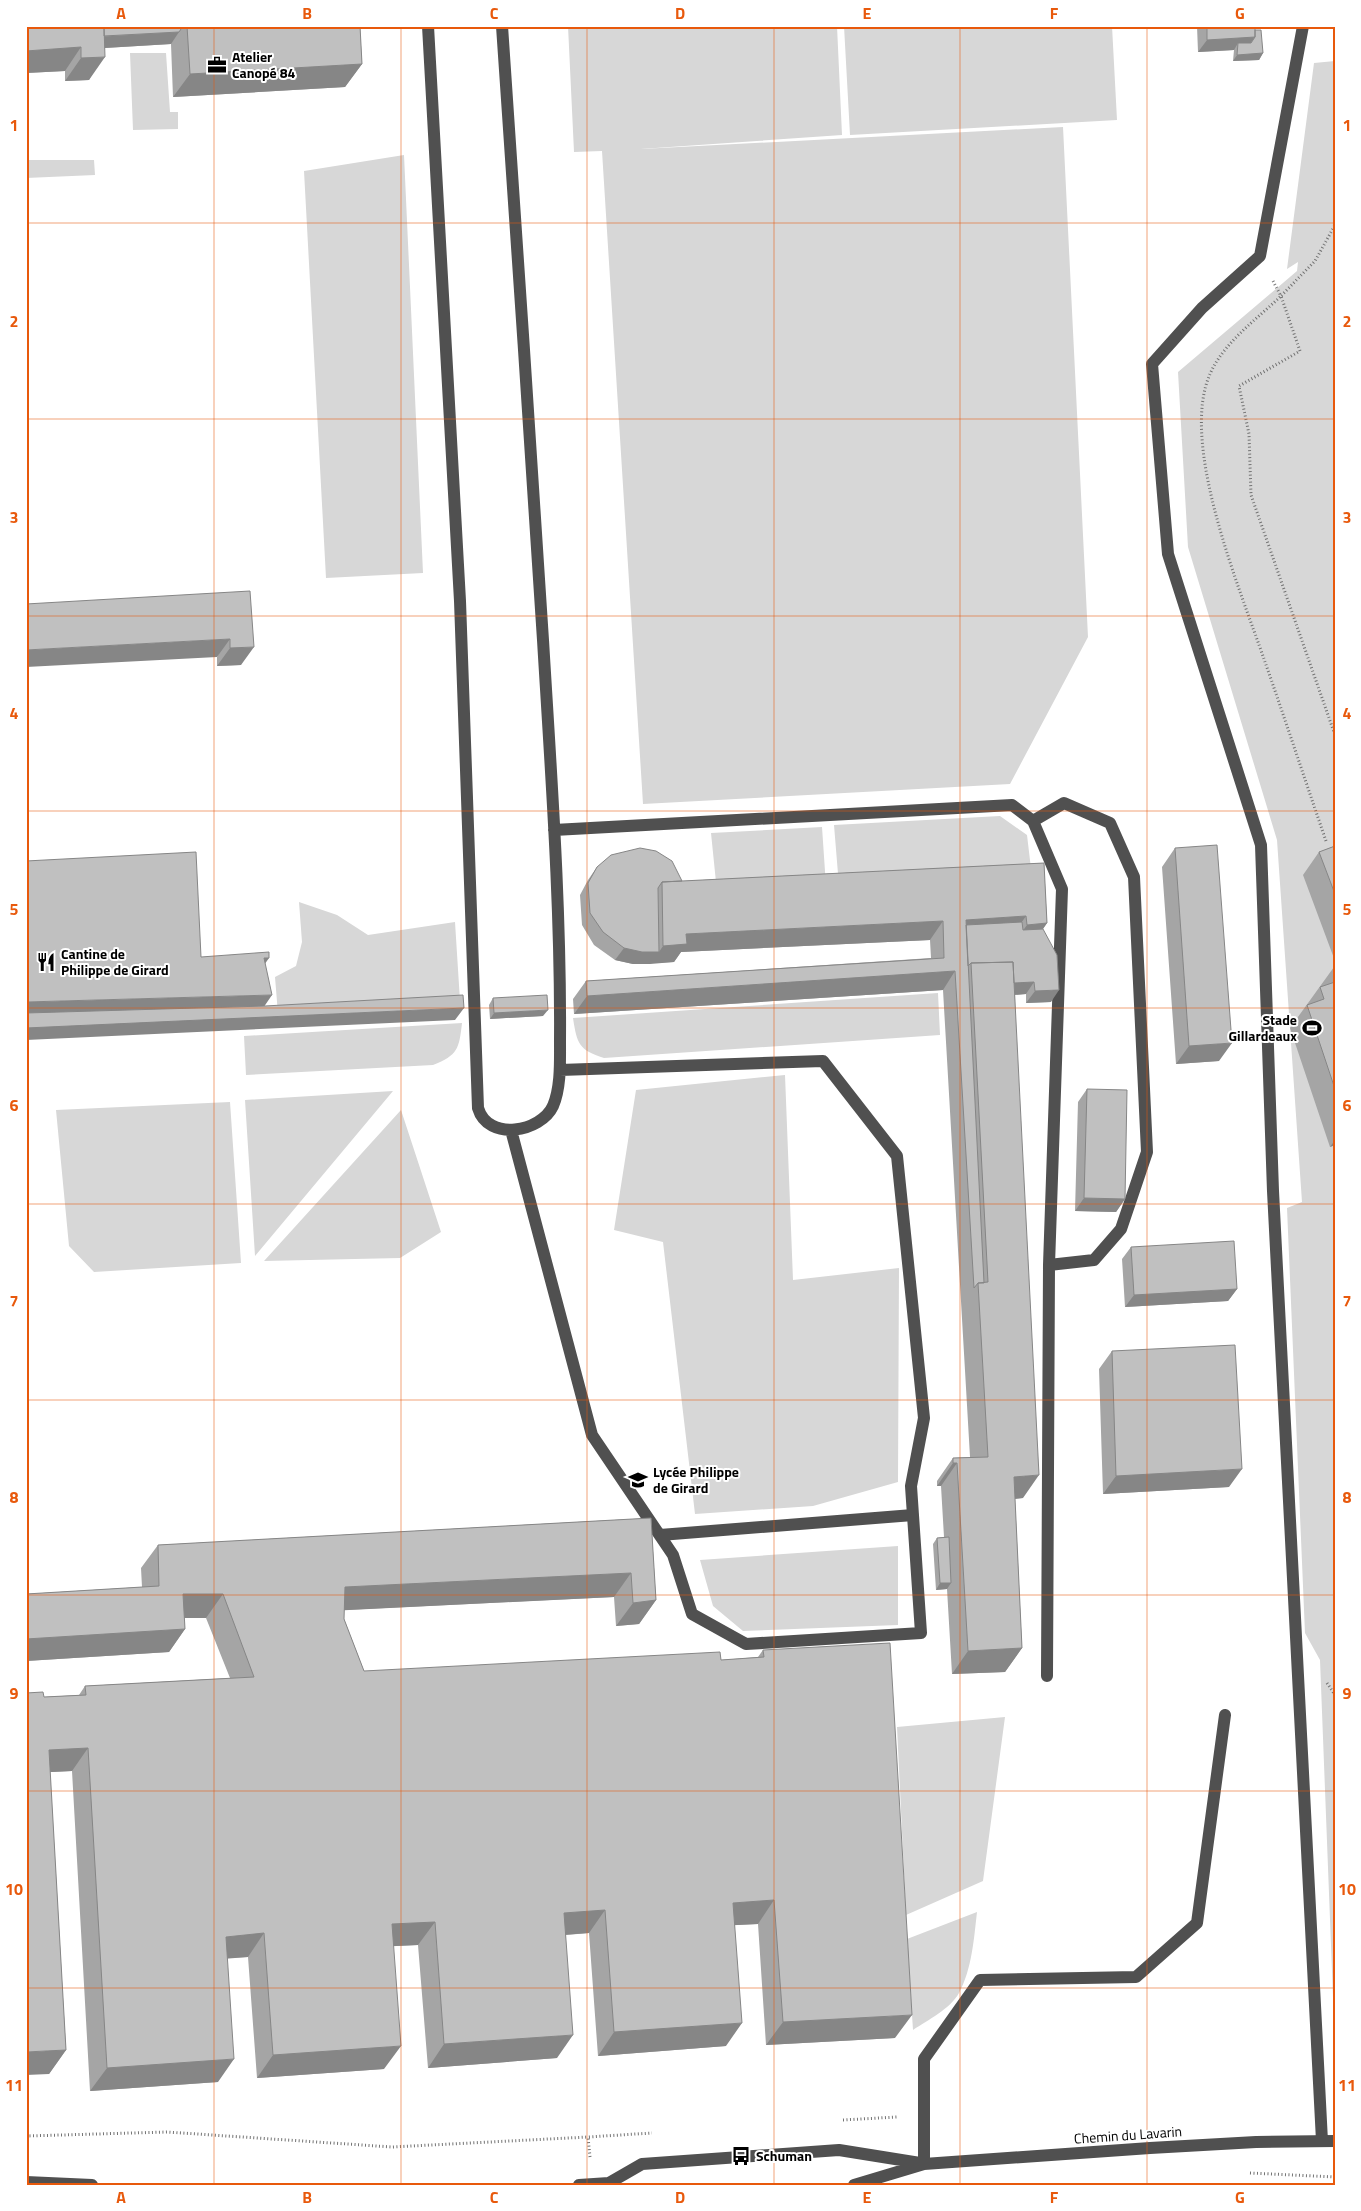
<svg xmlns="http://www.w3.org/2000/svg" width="1361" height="2211" font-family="'Titillium Web',sans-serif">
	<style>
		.green { fill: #d7d7d7 }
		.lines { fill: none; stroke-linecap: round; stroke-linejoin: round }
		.path { stroke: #727272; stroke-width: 3; stroke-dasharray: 1 2.5; stroke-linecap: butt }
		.minor { stroke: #505050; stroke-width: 12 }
		.wall { fill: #a5a5a5 }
		.shaded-wall { fill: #868686 }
		.building { fill: #c0c0c0; stroke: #868686 }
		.grid { fill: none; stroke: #e8590c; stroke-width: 1; stroke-opacity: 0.55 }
		.labels { text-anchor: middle; stroke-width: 4; stroke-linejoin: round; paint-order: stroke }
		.poi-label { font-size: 14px; font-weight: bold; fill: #000; stroke: #fff; text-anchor: start }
		.street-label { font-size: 14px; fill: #000; stroke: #fff }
		.neatline { fill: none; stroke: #e8590c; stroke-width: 2 }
		.grid-label { font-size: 16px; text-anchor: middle; font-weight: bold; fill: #e8590c }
	</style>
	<rect width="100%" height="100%" fill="#fff"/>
	<path class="green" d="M 568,26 L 837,26 L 842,135 L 641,149 L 1063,127 L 1088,637 L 1010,784 L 643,804 L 602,151 L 574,152 Z
		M 844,26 L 1112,26 L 1117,120 L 850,135 Z
		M 130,53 L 166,53 L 170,112 L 178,112 L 178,129 L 133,130 Z
		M 1335,61 L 1335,2049 L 1320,1660 L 1305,1633 L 1287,1208 L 1302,1202 L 1277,840 L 1188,547 L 1178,372 L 1297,271 L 1298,262 L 1287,269 L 1314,63 Z
		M 404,155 L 423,573 L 326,578 L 304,171 Z
		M 26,160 L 94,160 L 95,175 L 26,178 Z
		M 1000,816 L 1027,835 L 1032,877 L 839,886 L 834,825 Z
		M 822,827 L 826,886 L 717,892 L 711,833 Z
		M 299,902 L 337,915 L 368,935 L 455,922 L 460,1001 L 278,1014 L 275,977 L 296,966 L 302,942 Z
		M 938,993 L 940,1035 L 604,1058 C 579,1050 577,1044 573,1018 Z
		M 462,1023 C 459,1049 458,1055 433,1065 L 246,1075 L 244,1036 Z
		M 785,1075 L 793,1280 L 899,1268 L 898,1482 L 813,1506 L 695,1514 L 663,1242 L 614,1230 L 636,1090 Z
		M 393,1091 L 255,1256 L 245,1100 Z
		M 230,1102 L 241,1263 L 94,1272 L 69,1246 L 56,1110 Z
		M 401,1110 L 441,1232 L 400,1258 L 264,1261 Z
		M 898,1546 L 898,1625 L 743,1631 L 713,1606 L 700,1560 Z
		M 1005,1717 L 983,1881 L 906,1915 L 897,1727 Z
		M 977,1912 C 974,1938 972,1969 959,1993 C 950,2009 928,2020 913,2030 L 907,1939 Z"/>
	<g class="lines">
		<path class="path" d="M 1273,281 L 1281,296 L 1315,261 L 1335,225
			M 1326,841 C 1305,780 1285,719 1264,659 C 1240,589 1179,444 1210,374 C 1224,342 1256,320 1281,296 L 1300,351 L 1239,386 L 1249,434 L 1251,495 L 1335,735
			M 1327,1683 L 1335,1695
			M 843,2120 L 897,2117
			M 26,2136 L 167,2132 L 392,2147 L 588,2137
			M 590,2157 L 588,2137 L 652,2133
			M 1250,2173 L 1335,2177"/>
		<path class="minor" d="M 428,26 L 460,601 L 478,1108 C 488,1142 541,1132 553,1106 C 561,1087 560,1062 560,1042 C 561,907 551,774 543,640 C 530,435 516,231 502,26
			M 1303,26 L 1260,256 L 1202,308 L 1152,364 L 1168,554 L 1261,845 L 1273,1191 L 1322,2141
			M 1033,821 L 1064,803 L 1110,823 L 1134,877 L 1147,1152 L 1121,1229 L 1094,1260 L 1049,1265
			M 554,830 L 1012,805 L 1033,821 L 1062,889 L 1049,1265 L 1047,1676
			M 511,1130 L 592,1435 L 673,1555 L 692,1614 L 746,1644 L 921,1633 L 911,1486 L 924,1418 L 897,1156 L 823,1061 L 560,1070
			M 660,1535 L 913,1515
			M 924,2164 L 924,2059 L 980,1980 L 1136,1977 L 1197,1923 L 1225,1715
			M 26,2182 L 92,2185
			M 579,2185 L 609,2183 L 642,2164 L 839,2150 L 920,2163
			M 854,2185 L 924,2164 L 1150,2148 L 1256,2142 L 1335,2141"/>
	</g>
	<path class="wall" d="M 26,26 L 360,26 L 362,64 L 345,87 L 173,97 L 171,44 L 105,48 L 89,80 L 65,81 L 65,71 L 26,73 Z
		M 1197,26 L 1255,26 L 1255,30 L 1263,53 L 1259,60 L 1233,61 L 1234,50 L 1198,52 Z
		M 250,591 L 241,665 L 217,666 L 217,657 Z
		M 1335,846 L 1335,961 L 1303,875 L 1319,852 Z
		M 1175,848 L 1219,1061 L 1176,1064 L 1162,867 Z
		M 1044,863 L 1047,923 L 1043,929 L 1051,1002 L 1026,1003 L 1026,994 L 1015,995 L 1023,1498 L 1015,1499 L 1022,1648 L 1005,1672 L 952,1674 L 947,1589 L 936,1590 L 933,1544 L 937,1538 L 944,1537 L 941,1486 L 937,1486 L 937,1481 L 953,1458 L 970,1457 L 943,990 L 574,1014 L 573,999 L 586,981 L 931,958 L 930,940 L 681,952 L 674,962 L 633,964 L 615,960 L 594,945 L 582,925 L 580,895 L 588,880 L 597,867 L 682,881 Z
		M 1334,967 L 1335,967 L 1335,1145 L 1330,1147 L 1290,1028 Z
		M 493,998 L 543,1016 L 490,1019 L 489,1005 Z
		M 1087,1089 L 1125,1199 L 1116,1212 L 1075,1211 L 1078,1102 Z
		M 1131,1247 L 1237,1289 L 1228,1301 L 1125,1307 L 1122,1259 Z
		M 1112,1351 L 1229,1487 L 1103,1494 L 1099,1369 Z
		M 651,1518 L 656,1600 L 639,1624 L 616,1626 L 614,1597 L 344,1610 L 344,1619 L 364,1671 L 721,1660 L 758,1657 L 763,1650 L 895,2038 L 766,2045 L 758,1924 L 735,1925 L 726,2046 L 598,2056 L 589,1933 L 566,1935 L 557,2058 L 428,2068 L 418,1945 L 393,1946 L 384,2069 L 257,2078 L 248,1957 L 227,1958 L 218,2082 L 90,2091 L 72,1771 L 50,1772 L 66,2050 L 49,2074 L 44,1697 L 79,1695 L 85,1686 L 230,1678 L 206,1618 L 184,1618 L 185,1629 L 169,1652 L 26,1661 L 26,1594 L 142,1587 L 141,1568 L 158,1545 Z"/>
	<path class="shaded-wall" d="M 179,32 L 171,44 L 87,49 L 96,37 Z
		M 1255,37 L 1246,49 L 1238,43 L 1234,50 L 1198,52 L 1207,40 Z
		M 81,47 L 65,71 L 26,73 L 26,51 Z
		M 1263,53 L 1259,60 L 1233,61 L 1237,55 Z
		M 105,57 L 89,80 L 65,81 L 81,58 Z
		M 362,64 L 345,87 L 173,97 L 190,74 Z
		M 230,639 L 217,657 L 26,667 L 26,650 Z
		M 254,647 L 241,665 L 217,666 L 230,648 Z
		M 1026,916 L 1013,935 L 962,937 L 966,920 Z
		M 943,921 L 930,940 L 681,952 L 674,962 L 650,964 L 633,964 L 615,960 L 624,948 L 659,952 L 663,946 L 686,934 Z
		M 1047,923 L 1034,942 L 1014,943 L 1027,925 Z
		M 264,958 L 269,958 L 253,981 Z
		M 955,971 L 943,990 L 574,1014 L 587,996 Z
		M 1034,982 L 1026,994 L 996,996 L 1005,983 Z
		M 1059,990 L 1051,1002 L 1026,1003 L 1035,991 Z
		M 272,995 L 257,1017 L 464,1008 L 455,1020 L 26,1040 L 26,1002 Z
		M 548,1010 L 543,1016 L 490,1019 L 494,1013 Z
		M 1232,1043 L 1219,1061 L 1176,1064 L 1189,1046 Z
		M 1335,1140 L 1335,1145 L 1330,1147 Z
		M 1084,1198 L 1125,1199 L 1116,1212 L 1075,1211 Z
		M 1237,1289 L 1228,1301 L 1125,1307 L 1134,1295 Z
		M 953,1463 L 957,1463 L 941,1486 L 937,1486 Z
		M 1242,1469 L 1229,1487 L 1103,1494 L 1116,1476 Z
		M 1039,1475 L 1023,1498 L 997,1500 L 1014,1477 Z
		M 631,1573 L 614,1597 L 329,1611 L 345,1587 Z
		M 940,1583 L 951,1583 L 947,1589 L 936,1590 Z
		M 183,1594 L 223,1594 L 206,1618 L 166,1618 Z
		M 656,1600 L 639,1624 L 616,1626 L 633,1603 Z
		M 185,1629 L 169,1652 L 26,1661 L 26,1639 Z
		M 1022,1648 L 1005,1672 L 952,1674 L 968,1651 Z
		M 88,1748 L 72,1771 L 32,1773 L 49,1750 Z
		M 774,1900 L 758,1924 L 717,1926 L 733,1903 Z
		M 605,1910 L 589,1933 L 548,1936 L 564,1913 Z
		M 435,1922 L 418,1945 L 375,1947 L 392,1924 Z
		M 264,1933 L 248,1957 L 209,1960 L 226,1937 Z
		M 912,2015 L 895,2038 L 766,2045 L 783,2022 Z
		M 742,2023 L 726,2046 L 598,2056 L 614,2032 Z
		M 573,2035 L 557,2058 L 428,2068 L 444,2044 Z
		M 401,2046 L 384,2069 L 257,2078 L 273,2055 Z
		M 66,2050 L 49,2074 L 26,2075 L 26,2052 Z
		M 234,2059 L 218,2082 L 90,2091 L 107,2068 Z"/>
	<path class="building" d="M 26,26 L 104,26 L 105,57 L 81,58 L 81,47 L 26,51 Z
		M 104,26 L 183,26 L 179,32 L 104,36 Z
		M 187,26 L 360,26 L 362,64 L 190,74 Z
		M 1207,26 L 1255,26 L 1255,37 L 1207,40 Z
		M 1255,30 L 1261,30 L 1263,53 L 1237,55 L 1238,43 L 1251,43 L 1255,37 Z
		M 250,591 L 254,647 L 230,648 L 230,639 L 26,650 L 26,604 Z
		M 1217,845 L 1232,1043 L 1189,1046 L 1175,848 Z
		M 1335,846 L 1335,894 L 1319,852 Z
		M 640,848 L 656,851 L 672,861 L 682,881 L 662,882 L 658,888 L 659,952 L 642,952 L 624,948 L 603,932 L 590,913 L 588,883 L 597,867 L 611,855 Z
		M 196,852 L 201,957 L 269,952 L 269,958 L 264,958 L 272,995 L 26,1002 L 26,861 Z
		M 1044,863 L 1047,923 L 1027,925 L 1026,916 L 966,920 L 984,1283 L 978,1283 L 974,1288 L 955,971 L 587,996 L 586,981 L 944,958 L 943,921 L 686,934 L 687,944 L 663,946 L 662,882 Z
		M 1022,922 L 1023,930 L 1043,929 L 1057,955 L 1059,990 L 1035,991 L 1034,982 L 1014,983 L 1013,962 L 971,963 L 968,966 L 966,925 Z
		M 1013,962 L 1039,1475 L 1014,1477 L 1022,1648 L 968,1651 L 957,1463 L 953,1463 L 953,1458 L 988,1457 L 978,1283 L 988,1282 L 971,963 Z
		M 1335,982 L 1335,1089 L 1307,1005 L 1324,999 L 1320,987 Z
		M 463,995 L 464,1008 L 26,1028 L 26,1013 L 265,1006 Z
		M 547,995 L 548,1010 L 494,1013 L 493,998 Z
		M 1087,1089 L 1127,1090 L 1125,1199 L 1084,1198 Z
		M 1234,1241 L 1237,1289 L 1134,1295 L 1131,1247 Z
		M 1235,1345 L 1242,1469 L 1116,1476 L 1112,1351 Z
		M 651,1518 L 656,1600 L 633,1603 L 631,1573 L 345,1587 L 344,1619 L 364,1671 L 720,1652 L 721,1660 L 764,1657 L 763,1650 L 890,1643 L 912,2015 L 783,2022 L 774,1900 L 733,1903 L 742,2023 L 614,2032 L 605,1910 L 564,1913 L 573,2035 L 444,2044 L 435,1922 L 392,1924 L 401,2046 L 273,2055 L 264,1933 L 226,1937 L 234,2059 L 107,2068 L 88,1748 L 49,1750 L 66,2050 L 26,2052 L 26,1693 L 43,1692 L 44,1697 L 86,1695 L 85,1686 L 254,1677 L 223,1594 L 183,1594 L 185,1629 L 26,1639 L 26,1594 L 159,1586 L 158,1545 Z
		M 949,1537 L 951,1583 L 940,1583 L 937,1538 Z"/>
	<path class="grid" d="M 214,26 L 214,2185M 401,26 L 401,2185M 587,26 L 587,2185M 774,26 L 774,2185M 960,26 L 960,2185M 1147,26 L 1147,2185M 26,223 L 1335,223M 26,419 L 1335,419M 26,616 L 1335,616M 26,811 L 1335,811M 26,1008 L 1335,1008M 26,1204 L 1335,1204M 26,1400 L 1335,1400M 26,1595 L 1335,1595M 26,1791 L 1335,1791M 26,1988 L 1335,1988"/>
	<defs>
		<g id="office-bare" transform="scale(1.5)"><path d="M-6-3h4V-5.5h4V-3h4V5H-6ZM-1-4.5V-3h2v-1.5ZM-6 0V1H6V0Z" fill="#000" stroke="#fff" stroke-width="2.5" paint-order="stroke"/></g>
		<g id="restaurant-bare" transform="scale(1.5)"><path d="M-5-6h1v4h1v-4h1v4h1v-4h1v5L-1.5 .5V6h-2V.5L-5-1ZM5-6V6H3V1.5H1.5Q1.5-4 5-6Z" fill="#000" stroke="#fff" stroke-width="2.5" paint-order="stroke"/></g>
		<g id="stadium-bare" transform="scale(1.5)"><path d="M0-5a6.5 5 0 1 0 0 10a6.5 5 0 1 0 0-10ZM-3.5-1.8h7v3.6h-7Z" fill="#000" stroke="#fff" stroke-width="2.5" paint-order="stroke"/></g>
		<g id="school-bare" transform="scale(1.5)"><path d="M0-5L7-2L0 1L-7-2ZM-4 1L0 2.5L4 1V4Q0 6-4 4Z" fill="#000" stroke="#fff" stroke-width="2.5" paint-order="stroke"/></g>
		<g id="bus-bare" transform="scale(1.5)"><path d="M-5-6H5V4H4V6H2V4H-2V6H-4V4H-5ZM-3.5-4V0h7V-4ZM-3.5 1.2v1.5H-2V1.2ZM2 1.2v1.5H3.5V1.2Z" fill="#000" stroke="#fff" stroke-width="2.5" paint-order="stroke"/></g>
	</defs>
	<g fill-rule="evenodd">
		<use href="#office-bare" x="217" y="65"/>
		<use href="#restaurant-bare" x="46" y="962"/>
		<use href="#stadium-bare" x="1312" y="1028"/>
		<use href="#school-bare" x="638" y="1480"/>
		<use href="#bus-bare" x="741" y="2156"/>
	</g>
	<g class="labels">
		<g class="poi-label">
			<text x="232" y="62">Atelier<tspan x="232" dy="16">Canopé 84</tspan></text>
			<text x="61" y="959">Cantine de<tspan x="61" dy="16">Philippe de Girard</tspan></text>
			<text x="1297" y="1025" text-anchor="end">Stade<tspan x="1297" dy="16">Gillardeaux</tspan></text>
			<text x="653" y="1477">Lycée Philippe<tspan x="653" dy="16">de Girard</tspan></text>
			<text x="756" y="2161">Schuman</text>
		</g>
		<g class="street-label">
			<text transform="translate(1128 2135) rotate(-4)" y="5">Chemin du Lavarin</text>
		</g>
	</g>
	<rect width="1361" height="2211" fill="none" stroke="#ffffff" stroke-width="55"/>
	<rect x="28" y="28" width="1306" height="2156" class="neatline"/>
	<g class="grid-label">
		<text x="121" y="19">A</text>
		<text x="307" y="19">B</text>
		<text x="494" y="19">C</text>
		<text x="680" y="19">D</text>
		<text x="867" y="19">E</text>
		<text x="1054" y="19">F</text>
		<text x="1240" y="19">G</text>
		<text x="14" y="131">1</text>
		<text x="1347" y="131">1</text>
		<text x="14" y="327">2</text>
		<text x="1347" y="327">2</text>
		<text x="14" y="523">3</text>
		<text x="1347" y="523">3</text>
		<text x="14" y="719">4</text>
		<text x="1347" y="719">4</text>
		<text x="14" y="915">5</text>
		<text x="1347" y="915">5</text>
		<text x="14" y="1111">6</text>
		<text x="1347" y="1111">6</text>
		<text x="14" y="1307">7</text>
		<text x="1347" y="1307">7</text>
		<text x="14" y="1503">8</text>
		<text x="1347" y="1503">8</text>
		<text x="14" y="1699">9</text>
		<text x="1347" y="1699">9</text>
		<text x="14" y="1895">10</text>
		<text x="1347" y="1895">10</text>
		<text x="14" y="2091">11</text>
		<text x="1347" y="2091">11</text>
		<text x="121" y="2203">A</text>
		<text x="307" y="2203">B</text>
		<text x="494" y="2203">C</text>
		<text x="680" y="2203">D</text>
		<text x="867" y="2203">E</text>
		<text x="1054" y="2203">F</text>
		<text x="1240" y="2203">G</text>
	</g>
</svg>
